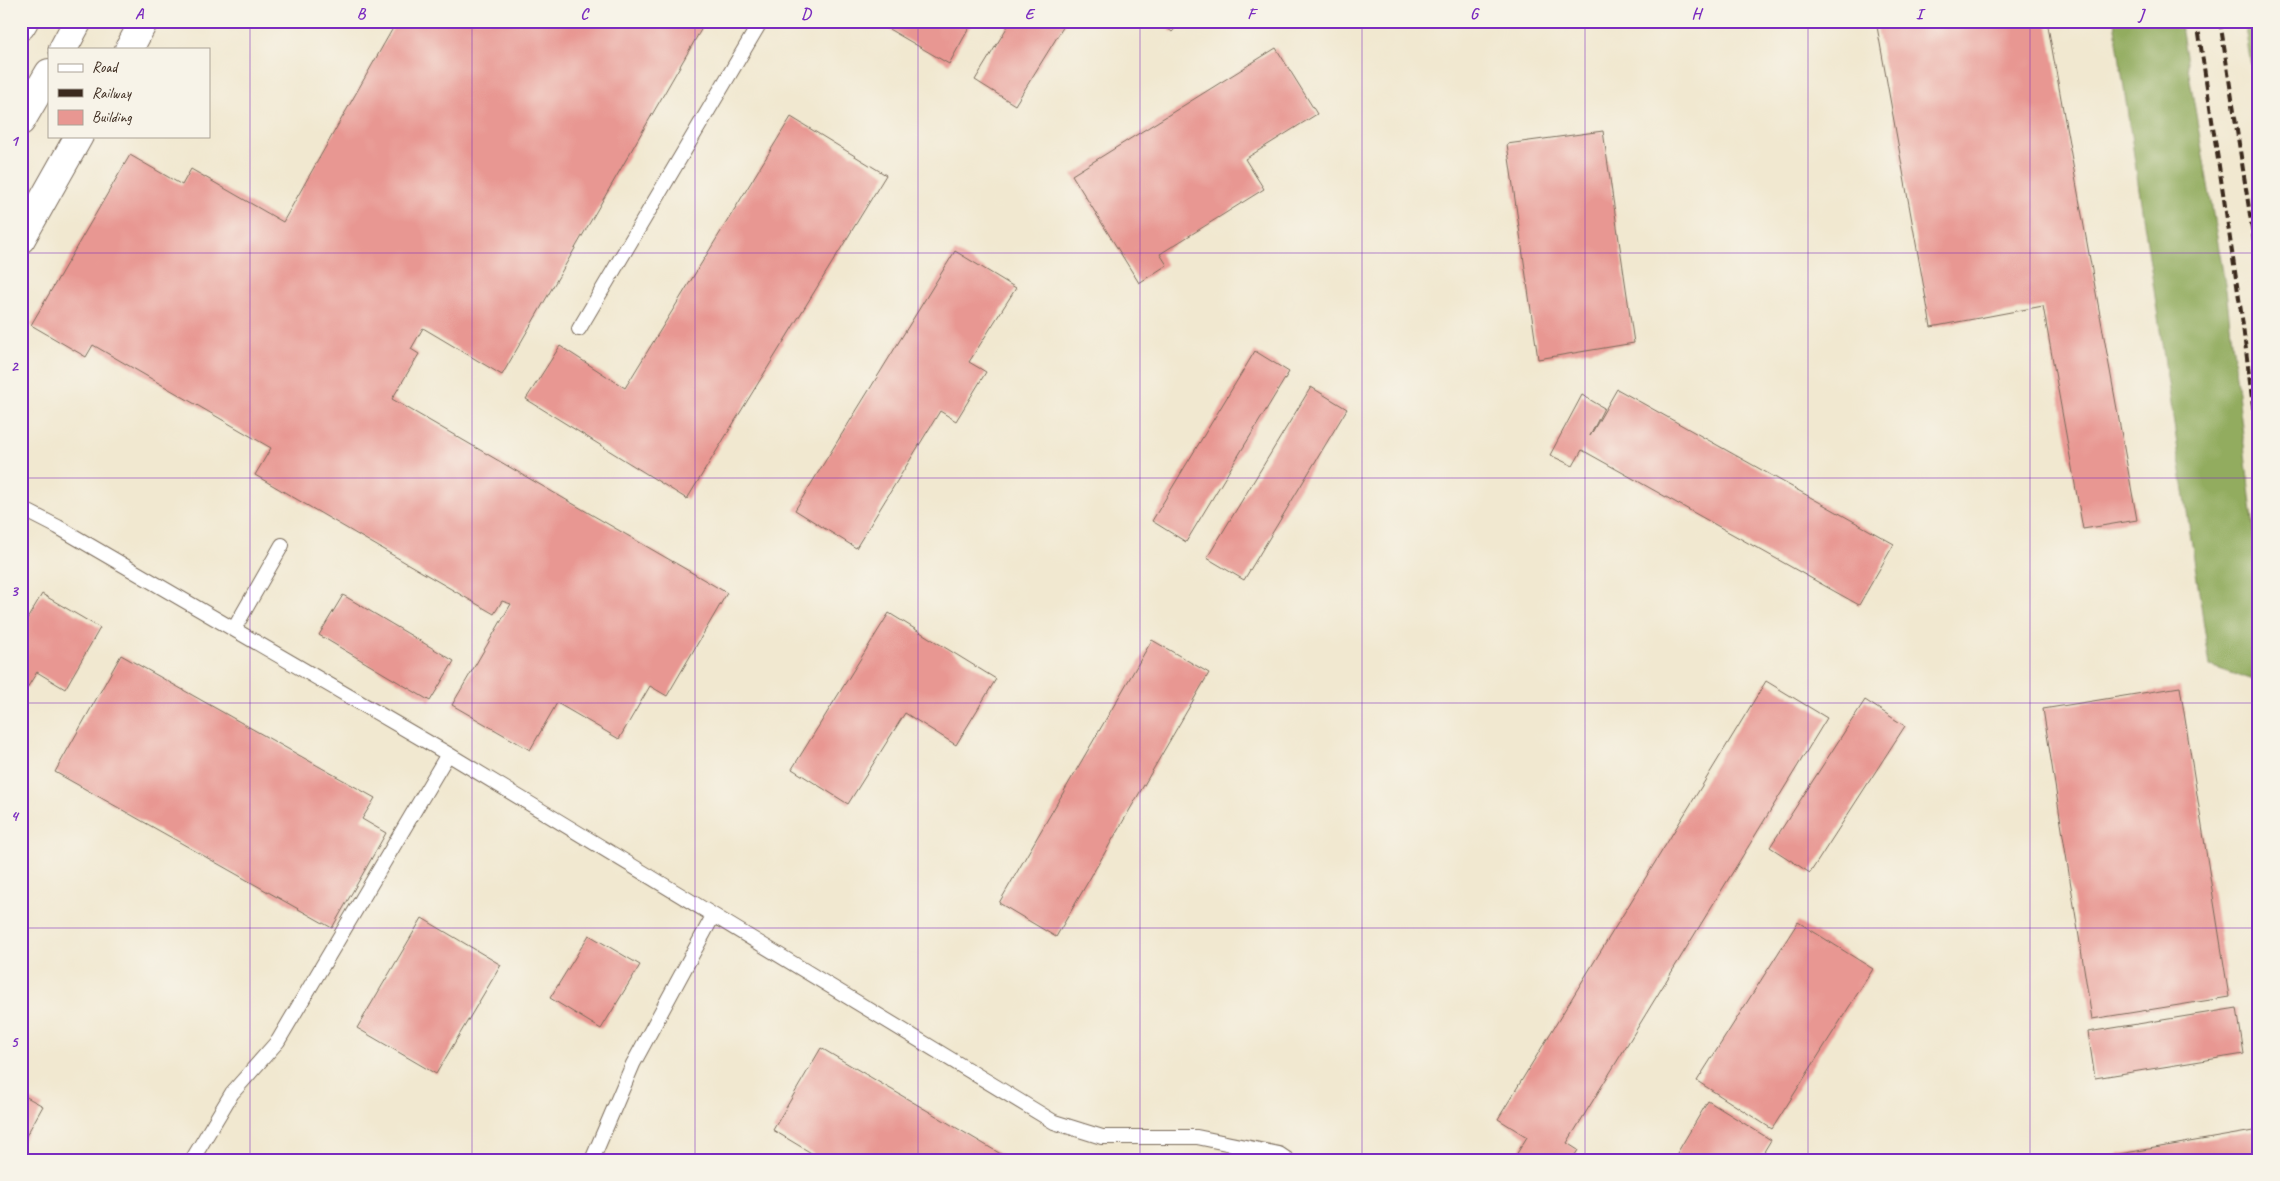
<svg xmlns="http://www.w3.org/2000/svg" width="2280" height="1181" font-family="Caveat,sans-serif">
	<style>
		.forest { fill: #92ac5e; stroke: #666b3e }
		.building { fill: #e89792 }
		.lines { fill: none; stroke-linecap: round; stroke-linejoin: round }
		.lane-casing { stroke: #7b6c5c; stroke-width: 16 }
		.street-casing { stroke: #7b6c5c; stroke-width: 30 }
		.secondary-casing { stroke: #7b6c5c; stroke-width: 30 }
		.lane { stroke: #fff; stroke-width: 14 }
		.street { stroke: #fff; stroke-width: 28 }
		.secondary { stroke: #fff; stroke-width: 28 }
		.rail { stroke: #3b2a1e; stroke-width: 4; stroke-dasharray: 8 4; stroke-linecap: butt }
		.grid { fill: none; stroke: #7b2cbf; stroke-width: 1; stroke-opacity: 0.55 }
		.neatline { fill: none; stroke: #7b2cbf; stroke-width: 2 }
		.grid-label { font-size: 16px; text-anchor: middle; font-weight: bold; fill: #7b2cbf }
	</style>
	<rect width="100%" height="100%" fill="#f7f3e8"/>
	<filter id="ink" filterUnits="userSpaceOnUse"><feTurbulence type="fractalNoise" baseFrequency=".02" numOctaves="2"/><feDisplacementMap in="SourceGraphic" scale="10" xChannelSelector="R" yChannelSelector="G"/><feConvolveMatrix kernelMatrix="1 2 1 2 8 2 1 2 1" color-interpolation-filters="sRGB"/></filter>
	<filter id="wash" filterUnits="userSpaceOnUse"><feTurbulence type="fractalNoise" baseFrequency=".0096" numOctaves="4" result="noise"/><feDisplacementMap in="SourceGraphic" scale="20" xChannelSelector="R" yChannelSelector="G"/><feGaussianBlur stdDeviation="1.12" result="paint"/><feColorMatrix in="noise" values="0 0 0 0 0 0 0 0 0 0 0 0 0 0 0 0 0 1.4 0 .05"/><feComposite in="paint" operator="in"/></filter>
	<g filter="url(#wash)">
		<rect width="100%" height="100%" fill="#f1e8d0"/>
		<path class="forest" d="M 2114,21 L 2180,21 L 2226,290 L 2259,573 L 2259,682 L 2210,666 Z
			M 2244,21 L 2259,21 L 2259,117 Z"/>
		<g id="blocks">
			<path class="building" d="M 397,21 L 706,21 L 502,375 L 423,328 L 411,349 L 419,354 L 392,399 L 727,593 L 667,696 L 650,686 L 619,739 L 557,703 L 530,750 L 452,705 L 511,604 L 502,601 L 494,614 L 255,475 L 271,448 L 93,345 L 86,357 L 31,325 L 130,155 L 182,185 L 191,169 L 283,222 Z
				M 875,21 L 973,21 L 949,64 Z
				M 1011,21 L 1067,21 L 1015,105 L 975,80 Z
				M 1159,21 L 1182,21 L 1172,32 Z
				M 1876,21 L 2047,21 L 2137,520 L 2083,529 L 2043,306 L 1931,327 Z
				M 1276,48 L 1317,114 L 1245,159 L 1264,189 L 1160,254 L 1167,265 L 1139,283 L 1072,175 Z
				M 791,117 L 886,175 L 687,499 L 526,399 L 560,346 L 625,388 Z
				M 1603,131 L 1634,343 L 1538,359 L 1507,144 Z
				M 955,251 L 1016,288 L 969,362 L 986,372 L 956,421 L 940,411 L 856,548 L 795,510 Z
				M 1255,351 L 1289,372 L 1186,542 L 1152,521 Z
				M 1311,387 L 1347,409 L 1244,580 L 1207,558 Z
				M 1617,389 L 1894,544 L 1859,605 L 1582,450 L 1573,466 L 1550,455 L 1582,395 L 1604,408 L 1590,436 Z
				M 42,594 L 100,628 L 65,689 L 37,672 L 27,688 L 21,684 L 21,629 Z
				M 343,595 L 454,661 L 430,701 L 319,635 Z
				M 889,613 L 996,679 L 956,745 L 905,713 L 848,804 L 792,769 Z
				M 1152,640 L 1209,673 L 1056,937 L 999,903 Z
				M 121,655 L 375,798 L 362,819 L 386,833 L 332,928 L 55,772 Z
				M 1766,681 L 1827,718 L 1567,1143 L 1578,1150 L 1572,1160 L 1513,1160 L 1527,1137 L 1498,1119 Z
				M 2180,687 L 2229,997 L 2092,1019 L 2043,709 Z
				M 1865,700 L 1905,726 L 1810,873 L 1770,847 Z
				M 422,918 L 501,965 L 436,1074 L 357,1028 Z
				M 1798,922 L 1873,969 L 1772,1129 L 1697,1081 Z
				M 589,935 L 640,965 L 601,1029 L 550,998 Z
				M 2237,1008 L 2244,1054 L 2095,1078 L 2088,1032 Z
				M 821,1048 L 1011,1160 L 823,1160 L 773,1130 Z
				M 21,1094 L 43,1106 L 21,1145 Z
				M 1708,1101 L 1771,1140 L 1759,1160 L 1673,1160 Z
				M 2259,1130 L 2259,1160 L 2108,1160 L 2108,1156 Z"/>
		</g>
	</g>
	<g filter="url(#ink)">
		<use href="#blocks" fill-opacity="0" stroke="#7b6c5c" stroke-width="1"/>
		<g class="lines">
			<g class="lane-casing">
				<path id="lane" d="M 579,329 L 761,21
					M 21,508 L 58,527 L 448,754 L 1054,1122 L 1102,1137 L 1197,1137 L 1279,1154 L 1288,1160
					M 234,629 L 282,545
					M 192,1160 L 232,1093 L 278,1041 L 448,754
					M 592,1160 L 633,1064 L 713,916"/>
			</g>
			<g class="street-casing">
				<path id="street" d="M 129,49 L 144,21
					M 21,239 L 79,136"/>
			</g>
			<g class="secondary-casing">
				<path id="secondary" d="M 21,26 L 24,21
					M 63,49 L 78,21
					M 21,121 L 49,73"/>
			</g>
			<use href="#lane" class="lane"/>
			<use href="#street" class="street"/>
			<use href="#secondary" class="secondary"/>
			<path class="rail" d="M 2197,21 L 2242,318 L 2259,455
				M 2220,21 L 2259,273"/>
		</g>
	</g>
	<path class="grid" d="M 250,21 L 250,1160M 472,21 L 472,1160M 695,21 L 695,1160M 918,21 L 918,1160M 1140,21 L 1140,1160M 1362,21 L 1362,1160M 1585,21 L 1585,1160M 1808,21 L 1808,1160M 2030,21 L 2030,1160M 21,253 L 2259,253M 21,478 L 2259,478M 21,703 L 2259,703M 21,928 L 2259,928"/>
	<rect width="2280" height="1181" fill="none" stroke="#f7f3e8" stroke-width="55"/>
	<rect x="48" y="48" width="162" height="90" fill="#f7f3e8" stroke="#aca397"/>
	<rect x="58" y="64" width="25" height="8" fill="#ffffff" stroke="#aca397"/>
	<text x="92" y="72" font-size="15" fill="#3b2a1e">Road</text>
	<rect x="58" y="89" width="25" height="8" fill="#3b2a1e" stroke="#aca397"/>
	<text x="92" y="98" font-size="15" fill="#3b2a1e">Railway</text>
	<rect x="58" y="110" width="25" height="15" fill="#e89792" stroke="#aca397"/>
	<text x="92" y="122" font-size="15" fill="#3b2a1e">Building</text>
	<rect x="28" y="28" width="2224" height="1126" class="neatline"/>
	<g class="grid-label">
		<text x="139" y="19">A</text>
		<text x="361" y="19">B</text>
		<text x="584" y="19">C</text>
		<text x="806" y="19">D</text>
		<text x="1029" y="19">E</text>
		<text x="1251" y="19">F</text>
		<text x="1474" y="19">G</text>
		<text x="1696" y="19">H</text>
		<text x="1919" y="19">I</text>
		<text x="2141" y="19">J</text>
		<text x="14" y="146">1</text>
		<text x="14" y="371">2</text>
		<text x="14" y="596">3</text>
		<text x="14" y="821">4</text>
		<text x="14" y="1047">5</text>
	</g>
</svg>
